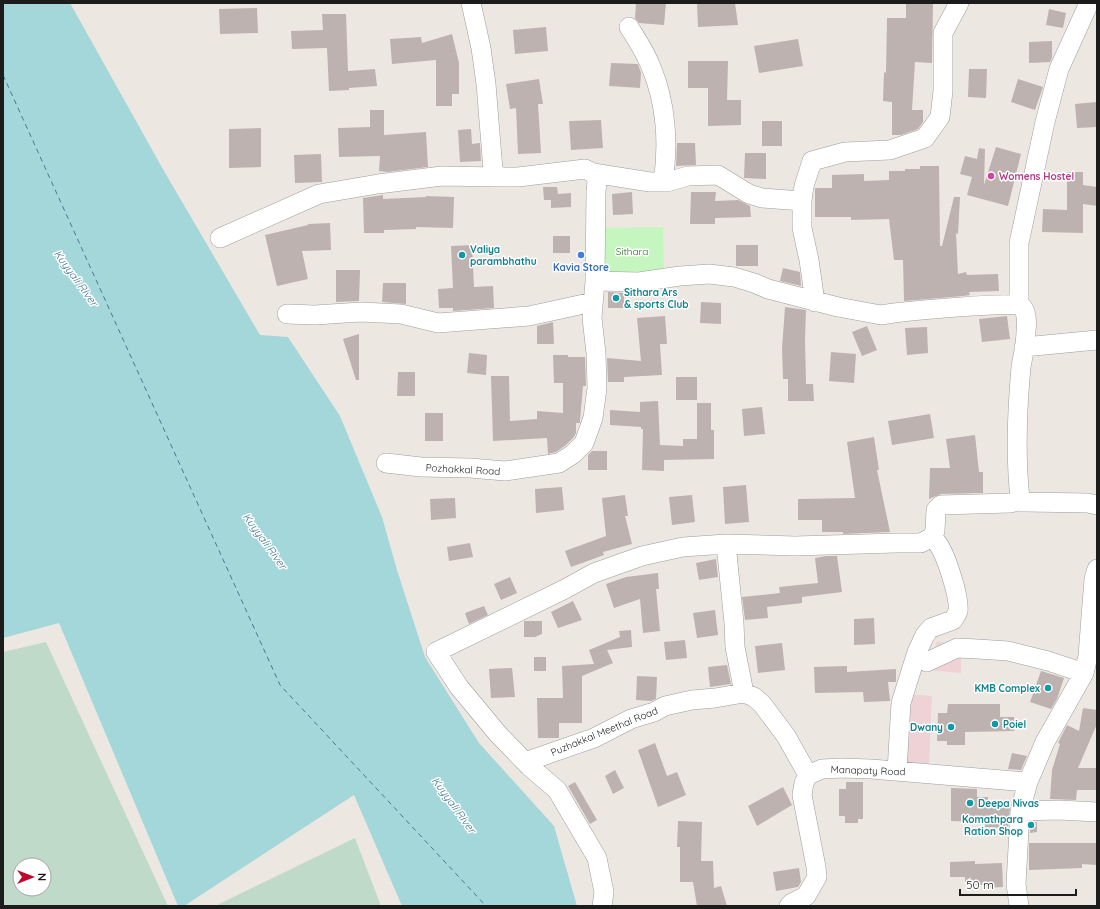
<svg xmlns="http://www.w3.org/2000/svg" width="1100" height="909" font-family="Quicksand,sans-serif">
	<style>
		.commercial { fill: #eed2d6 }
		.wetland { fill: #c0dac9; fill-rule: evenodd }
		.park { fill: #c6f6c0 }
		.water { fill: #a4d7d9 }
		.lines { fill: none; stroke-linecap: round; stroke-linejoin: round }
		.ferry { stroke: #457990; stroke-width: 1; stroke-dasharray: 5 4; stroke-linecap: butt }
		.building { fill: #bdb2af }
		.minor-casing { stroke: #9d9d9d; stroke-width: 20 }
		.minor { stroke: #fff; stroke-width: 19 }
		.hotel-dot { fill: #d1479c; stroke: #fff; stroke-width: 1.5 }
		.culture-dot { fill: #0f9aa8; stroke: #fff; stroke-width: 1.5 }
		.shop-dot { fill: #3f7fe0; stroke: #fff; stroke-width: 1.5 }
		.labels { text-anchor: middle; stroke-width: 3; stroke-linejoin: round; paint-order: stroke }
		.hotel-label { font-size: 10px; font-weight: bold; fill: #b23c85; stroke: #fff; text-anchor: start }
		.culture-label { font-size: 10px; font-weight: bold; fill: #0d838f; stroke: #fff; text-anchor: start }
		.park-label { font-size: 10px; fill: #1b7410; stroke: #fff }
		.shop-label { font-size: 10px; font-weight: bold; fill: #366cbe; stroke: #fff }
		.street-label { font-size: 10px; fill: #1c1c1c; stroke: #fff }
		.water-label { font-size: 11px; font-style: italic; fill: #457990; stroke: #fff }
	</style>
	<rect width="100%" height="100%" fill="#ede7e2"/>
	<path class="commercial" d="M 937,641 L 961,647 L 961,673 L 929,670 L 915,672 L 933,655 Z
		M 907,694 L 932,696 L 929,766 L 902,766 Z"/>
	<path class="wetland" d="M 46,642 L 168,906 L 3,906 L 3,652 ZM 20,865 L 44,865 L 44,889 L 20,889 Z
		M 355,838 L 381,906 L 215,906 Z"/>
	<path class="park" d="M 663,227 L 664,274 L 601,275 L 600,228 Z"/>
	<path class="water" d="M 3,3 L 70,3 L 164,171 L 260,335 L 288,337 L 340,416 L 382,517 L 397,570 L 425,657 L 479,743 L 554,826 L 577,906 L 402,906 L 354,795 L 184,906 L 178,906 L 59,623 L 3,638 Z"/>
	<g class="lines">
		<path class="ferry" d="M 3,75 L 280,685 L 486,906"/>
	</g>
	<path class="building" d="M 636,3 L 666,3 L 664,25 L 639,23 L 635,18 Z
		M 697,3 L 735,3 L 738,25 L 698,27 Z
		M 906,3 L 933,3 L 932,63 L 915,62 L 912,110 L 923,110 L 923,122 L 918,129 L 901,135 L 892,135 L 892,102 L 883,101 L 884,72 L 886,73 L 887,18 L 906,18 Z
		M 257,8 L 258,33 L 220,34 L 219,9 Z
		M 1049,9 L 1066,13 L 1063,28 L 1046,25 Z
		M 322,14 L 346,14 L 348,71 L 375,69 L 377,86 L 349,88 L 349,90 L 329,91 L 327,48 L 292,49 L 291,31 L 323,30 Z
		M 546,27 L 548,51 L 515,54 L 513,30 Z
		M 452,34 L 459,63 L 459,94 L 452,94 L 452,106 L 436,106 L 436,60 L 392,64 L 390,39 L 421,37 L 422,43 Z
		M 798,39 L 803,66 L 759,73 L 754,46 Z
		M 1052,41 L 1052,58 L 1050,62 L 1029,63 L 1029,42 Z
		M 688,61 L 728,61 L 727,100 L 741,100 L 741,125 L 708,126 L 708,88 L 688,88 Z
		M 611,63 L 638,64 L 641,73 L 640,88 L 609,86 Z
		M 969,69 L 987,69 L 986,98 L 968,97 Z
		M 539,79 L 543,104 L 538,104 L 541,153 L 518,154 L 516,108 L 510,109 L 506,84 Z
		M 1018,79 L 1043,87 L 1035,110 L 1011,102 Z
		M 1097,102 L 1097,127 L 1077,128 L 1075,104 Z
		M 370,110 L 384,110 L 384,135 L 426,132 L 428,167 L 387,172 L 379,171 L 380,156 L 339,157 L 338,128 L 370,127 Z
		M 601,120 L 603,148 L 571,150 L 569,121 Z
		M 762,121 L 782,121 L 782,146 L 762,146 Z
		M 261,128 L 261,167 L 229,168 L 229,129 Z
		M 471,129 L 472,144 L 480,143 L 481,161 L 460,162 L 458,130 Z
		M 677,143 L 695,143 L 696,165 L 676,166 Z
		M 996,147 L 1021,154 L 1008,206 L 967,195 L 972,177 L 960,174 L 965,156 L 977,159 L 979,148 L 985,149 L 984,185 Z
		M 745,153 L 766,153 L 766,179 L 744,178 Z
		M 321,154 L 322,182 L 295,183 L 294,155 Z
		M 920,166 L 939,166 L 940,246 L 942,246 L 954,197 L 960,197 L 958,234 L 956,233 L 958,274 L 966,272 L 967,275 L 998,274 L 999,291 L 969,292 L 970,295 L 963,296 L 904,301 L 903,260 L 894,260 L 889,219 L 851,220 L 851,217 L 815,217 L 815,188 L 832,188 L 832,175 L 864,174 L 864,181 L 889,180 L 889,171 L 905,171 L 905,169 L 920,169 Z
		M 1067,172 L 1083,172 L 1083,185 L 1097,187 L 1097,206 L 1083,204 L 1083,233 L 1042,232 L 1043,209 L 1067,210 Z
		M 543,187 L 557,187 L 558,194 L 571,193 L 571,207 L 551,208 L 551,200 L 544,200 Z
		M 632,192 L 633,214 L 613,215 L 612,194 Z
		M 691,192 L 716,192 L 715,201 L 738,200 L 750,206 L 751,217 L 715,218 L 715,224 L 690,224 Z
		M 383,195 L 383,199 L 426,197 L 426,196 L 454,197 L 453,228 L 416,227 L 416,229 L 384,230 L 384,233 L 364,233 L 363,198 Z
		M 330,223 L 331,250 L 302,251 L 308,279 L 277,286 L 265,235 L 308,225 L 308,224 Z
		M 553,236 L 570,236 L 570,253 L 553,253 Z
		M 472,245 L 474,287 L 493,286 L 494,308 L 453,311 L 453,308 L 439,308 L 438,289 L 453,288 L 451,246 Z
		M 736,245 L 758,245 L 758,266 L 736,266 Z
		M 783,268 L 800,272 L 801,286 L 780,281 Z
		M 336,270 L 360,270 L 359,301 L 336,302 Z
		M 383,283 L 406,283 L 406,304 L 382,302 Z
		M 608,292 L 624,293 L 624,308 L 608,308 Z
		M 701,302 L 721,303 L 721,324 L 700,323 Z
		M 785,307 L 806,310 L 805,339 L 806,384 L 813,384 L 814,401 L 788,401 L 788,379 L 783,379 L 782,349 Z
		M 665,316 L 667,344 L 660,344 L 662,375 L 624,377 L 624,382 L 608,382 L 607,358 L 641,361 L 637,318 Z
		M 1007,316 L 1010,339 L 982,342 L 979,319 Z
		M 553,322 L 554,344 L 537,344 L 537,326 Z
		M 867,326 L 877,350 L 862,356 L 852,332 Z
		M 927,327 L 928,353 L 907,355 L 905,328 Z
		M 359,334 L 359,380 L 356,380 L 343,339 Z
		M 831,352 L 856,354 L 854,383 L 829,381 Z
		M 469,353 L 487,355 L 486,375 L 467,373 Z
		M 553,355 L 568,355 L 568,357 L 585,357 L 586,386 L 583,386 L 580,421 L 580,423 L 576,423 L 576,433 L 574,437 L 566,445 L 556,452 L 548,454 L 547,438 L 493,441 L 491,376 L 509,376 L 510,421 L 537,419 L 537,411 L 563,413 L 563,383 L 554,383 Z
		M 398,372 L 415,372 L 415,396 L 397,396 Z
		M 676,377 L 697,377 L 697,400 L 676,400 Z
		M 658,401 L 660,445 L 683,446 L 683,439 L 697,439 L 697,403 L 711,403 L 711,430 L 714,430 L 714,459 L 664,460 L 664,471 L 642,470 L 643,429 L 641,429 L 641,427 L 610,425 L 610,410 L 640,412 L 640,402 Z
		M 762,407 L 765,434 L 744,436 L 742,409 Z
		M 425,413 L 443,413 L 443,441 L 425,441 Z
		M 930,414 L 934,438 L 892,445 L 888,421 Z
		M 975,435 L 979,472 L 983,472 L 983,493 L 941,494 L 929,499 L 930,468 L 950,468 L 946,439 Z
		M 874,437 L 879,470 L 877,470 L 890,532 L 843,534 L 843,532 L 822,532 L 822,520 L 798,520 L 798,499 L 855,498 L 847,442 Z
		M 592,451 L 607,451 L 607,470 L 588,470 L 588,455 Z
		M 746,485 L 749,522 L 725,524 L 723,487 Z
		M 562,487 L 564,510 L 536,513 L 535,489 Z
		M 625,495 L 628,516 L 625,516 L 632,544 L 603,552 L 604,555 L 571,567 L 565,551 L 606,536 L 602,498 Z
		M 692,495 L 695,522 L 672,525 L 669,497 Z
		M 455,498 L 456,518 L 431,520 L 430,499 Z
		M 470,543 L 473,557 L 449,561 L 447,547 Z
		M 826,556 L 837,556 L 842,592 L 802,597 L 802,603 L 767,607 L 768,618 L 745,620 L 742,597 L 780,593 L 779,587 L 818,583 L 815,558 Z
		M 716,559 L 718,577 L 699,580 L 696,563 Z
		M 658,573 L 659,589 L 656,589 L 660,631 L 643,633 L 640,599 L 614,608 L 606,584 L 626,577 Z
		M 510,577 L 517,593 L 501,600 L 494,584 Z
		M 573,601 L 582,620 L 558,628 L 551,612 Z
		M 484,606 L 488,615 L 469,624 L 465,613 Z
		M 715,610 L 718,635 L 697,638 L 693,613 Z
		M 874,618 L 875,644 L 854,645 L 854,619 Z
		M 524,621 L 542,621 L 542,634 L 535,637 L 524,637 Z
		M 631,630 L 632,647 L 607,650 L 613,663 L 582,676 L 582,723 L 559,723 L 559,738 L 538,738 L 537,698 L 563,698 L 562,666 L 594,664 L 589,650 L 620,637 L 619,631 Z
		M 685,640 L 687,658 L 666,660 L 664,642 Z
		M 782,643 L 785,670 L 758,673 L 755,646 Z
		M 534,657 L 546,657 L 546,671 L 534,671 Z
		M 727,665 L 731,684 L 710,687 L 708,667 Z
		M 847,666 L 847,672 L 896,669 L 896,682 L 888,682 L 890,701 L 864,702 L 863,692 L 815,693 L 814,667 Z
		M 512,668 L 515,697 L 491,698 L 489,669 Z
		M 1041,671 L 1064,678 L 1057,699 L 1051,709 L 1030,702 Z
		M 637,676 L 657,677 L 656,699 L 651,701 L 636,700 Z
		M 948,704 L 1000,704 L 1000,717 L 1014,717 L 1014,731 L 965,732 L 965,745 L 947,745 L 947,741 L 937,741 L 938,713 L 947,713 Z
		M 1083,708 L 1097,710 L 1097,724 L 1078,768 L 1097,768 L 1097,790 L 1077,790 L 1076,800 L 1050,799 L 1052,770 L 1060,744 L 1058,743 L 1067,725 L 1079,731 Z
		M 655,743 L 667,776 L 677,772 L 686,795 L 658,807 L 638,750 Z
		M 1012,753 L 1027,756 L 1021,770 L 1008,769 Z
		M 615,770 L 624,788 L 613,794 L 605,776 Z
		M 575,782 L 597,820 L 590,824 L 568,786 Z
		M 846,782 L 863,782 L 863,819 L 858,819 L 858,823 L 845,823 L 845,816 L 839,816 L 839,789 L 846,789 Z
		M 783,787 L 792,805 L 757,826 L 748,806 Z
		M 951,788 L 977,789 L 977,797 L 988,797 L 988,806 L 1010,807 L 1008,828 L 985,827 L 985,822 L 951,821 Z
		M 678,821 L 702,822 L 701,861 L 713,861 L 714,888 L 721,886 L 727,906 L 697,906 L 693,882 L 680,882 L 680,847 L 677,847 Z
		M 1030,822 L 1037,822 L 1037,832 L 1030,833 Z
		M 1029,843 L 1097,843 L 1097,865 L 1082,864 L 1082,868 L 1029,870 Z
		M 975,861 L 975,864 L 1002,863 L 1003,887 L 985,888 L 985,885 L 965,885 L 965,877 L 950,877 L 950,862 Z
		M 799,868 L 801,882 L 798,887 L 776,891 L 773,872 Z"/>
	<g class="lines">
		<g class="minor-casing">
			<path id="minor" d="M 471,3 L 481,48 L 486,84 L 493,170 L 499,177 L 518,177 L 585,169 C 597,174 598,178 596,191 L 595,281 L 639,282 L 680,276 L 709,274 L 734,277 L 754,283 L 768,289 L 838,307 L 881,315 L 894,313 C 911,311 1013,301 1021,306 C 1027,310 1027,324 1026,331 C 1026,343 1023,356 1021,367 C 1017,411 1015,455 1020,498 L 1023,502 L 1025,502 L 1088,503 L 1097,505
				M 629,27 C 637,40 646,53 651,67 C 666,102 669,144 663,182
				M 593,173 L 650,182 L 667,182 L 688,176 L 718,175 L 749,194 L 762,198 L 802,201 L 804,186 L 812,161 L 845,152 L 890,150 L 925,138 L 940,117 L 943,91 L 943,33 L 959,3
				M 802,201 L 802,228 L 809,260 L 815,302
				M 220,238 L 319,194 L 378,184 L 442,176 L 499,177
				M 1019,305 L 1019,243 L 1045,122 L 1059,69 L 1089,3
				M 287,314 L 315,315 L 361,312 L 401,314 L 438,323 L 529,316 L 593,302
				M 1024,347 L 1097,340
				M 386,463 L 421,467 L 470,468 L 505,471 L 559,463 L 573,454 L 584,443 L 593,418 L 597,388 L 596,353 L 592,318 L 595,281
				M 726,544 L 734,623 L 735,647 L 744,693
				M 927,662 L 957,648 L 978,649 L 1008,651 L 1048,661 L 1084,673
				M 525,762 L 594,738 L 631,719 L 654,712 L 665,706 L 692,700 L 715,698 L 744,693 L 754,697 L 762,704 L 786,736 L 808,775
				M 897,771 L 901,703 L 917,652 L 925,635 L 931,628 L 953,620 C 955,617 957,614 958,611 C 960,598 946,555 938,544 C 937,542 934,540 932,537
				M 1020,811 L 1059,810 L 1097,812
				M 602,906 L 604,892 L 597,858 L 557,790 L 529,766 L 498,734 L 459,687 L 436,652 L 565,589 L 594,573 L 642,556 L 683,547 L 726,544 L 795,546 L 896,543 L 921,543 L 932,537 L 935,531 L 936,510 L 941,505 L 1010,503 L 1021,500
				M 789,906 L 792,903 L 806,896 L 817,877 L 816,867 L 802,795 L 804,783 L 808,775 L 822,769 L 842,768 L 871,769 L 1028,782
				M 1019,906 L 1016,884 L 1020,811 L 1028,782 L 1045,742 L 1084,673 L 1088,656 L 1092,604 L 1094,579 L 1097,569"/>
		</g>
		<use href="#minor" class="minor"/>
	</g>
	<circle class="hotel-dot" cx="991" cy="176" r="4"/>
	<g class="culture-dot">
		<circle cx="462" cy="255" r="4"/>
		<circle cx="616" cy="298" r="4"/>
		<circle cx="1048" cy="688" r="4"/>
		<circle cx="995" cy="724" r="4"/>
		<circle cx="951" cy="727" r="4"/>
		<circle cx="970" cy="803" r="4"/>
		<circle cx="1031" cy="825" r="4"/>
	</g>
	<circle class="shop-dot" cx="581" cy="255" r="4"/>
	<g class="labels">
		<g class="hotel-label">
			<text x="999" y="180">Womens Hostel</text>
		</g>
		<g class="culture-label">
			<text x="470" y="253">Valiya<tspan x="470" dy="12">parambhathu</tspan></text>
			<text x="624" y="296">Sithara Ars<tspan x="624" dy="12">&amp; sports Club</tspan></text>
			<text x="1040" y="692" text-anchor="end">KMB Complex</text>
			<text x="1003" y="728">Poiel</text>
			<text x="943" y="731" text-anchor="end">Dwany</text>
			<text x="978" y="807">Deepa Nivas</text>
			<text x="1023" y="823" text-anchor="end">Komathpara<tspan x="1023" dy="12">Ration Shop</tspan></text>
		</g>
		<g class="park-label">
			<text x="632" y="255">Sithara</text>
		</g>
		<g class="shop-label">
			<text x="581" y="271">Kavia Store</text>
		</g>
		<g class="street-label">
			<text transform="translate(463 469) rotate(3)" y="4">Pozhakkal Road</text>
			<text transform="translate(604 731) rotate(-22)" y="4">Puzhakkal Meethal Road</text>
			<text transform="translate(868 770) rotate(2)" y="4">Manapaty Road</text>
		</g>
		<g class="water-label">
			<text transform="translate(76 278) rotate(54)" y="4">Kuyyali River</text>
			<text transform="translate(265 541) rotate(54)" y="4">Kuyyali River</text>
			<text transform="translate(454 805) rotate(54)" y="4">Kuyyali River</text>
		</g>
	</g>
	<rect width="1100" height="909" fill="none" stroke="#1c1c1c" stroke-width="8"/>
	<g transform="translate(32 877) rotate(90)"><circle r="19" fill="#ffffff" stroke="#a4a4a4"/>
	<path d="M0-3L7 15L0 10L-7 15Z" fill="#bf092c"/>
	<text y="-6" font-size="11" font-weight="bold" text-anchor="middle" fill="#1c1c1c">N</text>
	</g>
	<path d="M960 889v6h116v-6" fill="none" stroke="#1c1c1c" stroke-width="2"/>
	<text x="966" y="889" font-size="12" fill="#1c1c1c" stroke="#ffffff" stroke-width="3" paint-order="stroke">50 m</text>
</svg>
